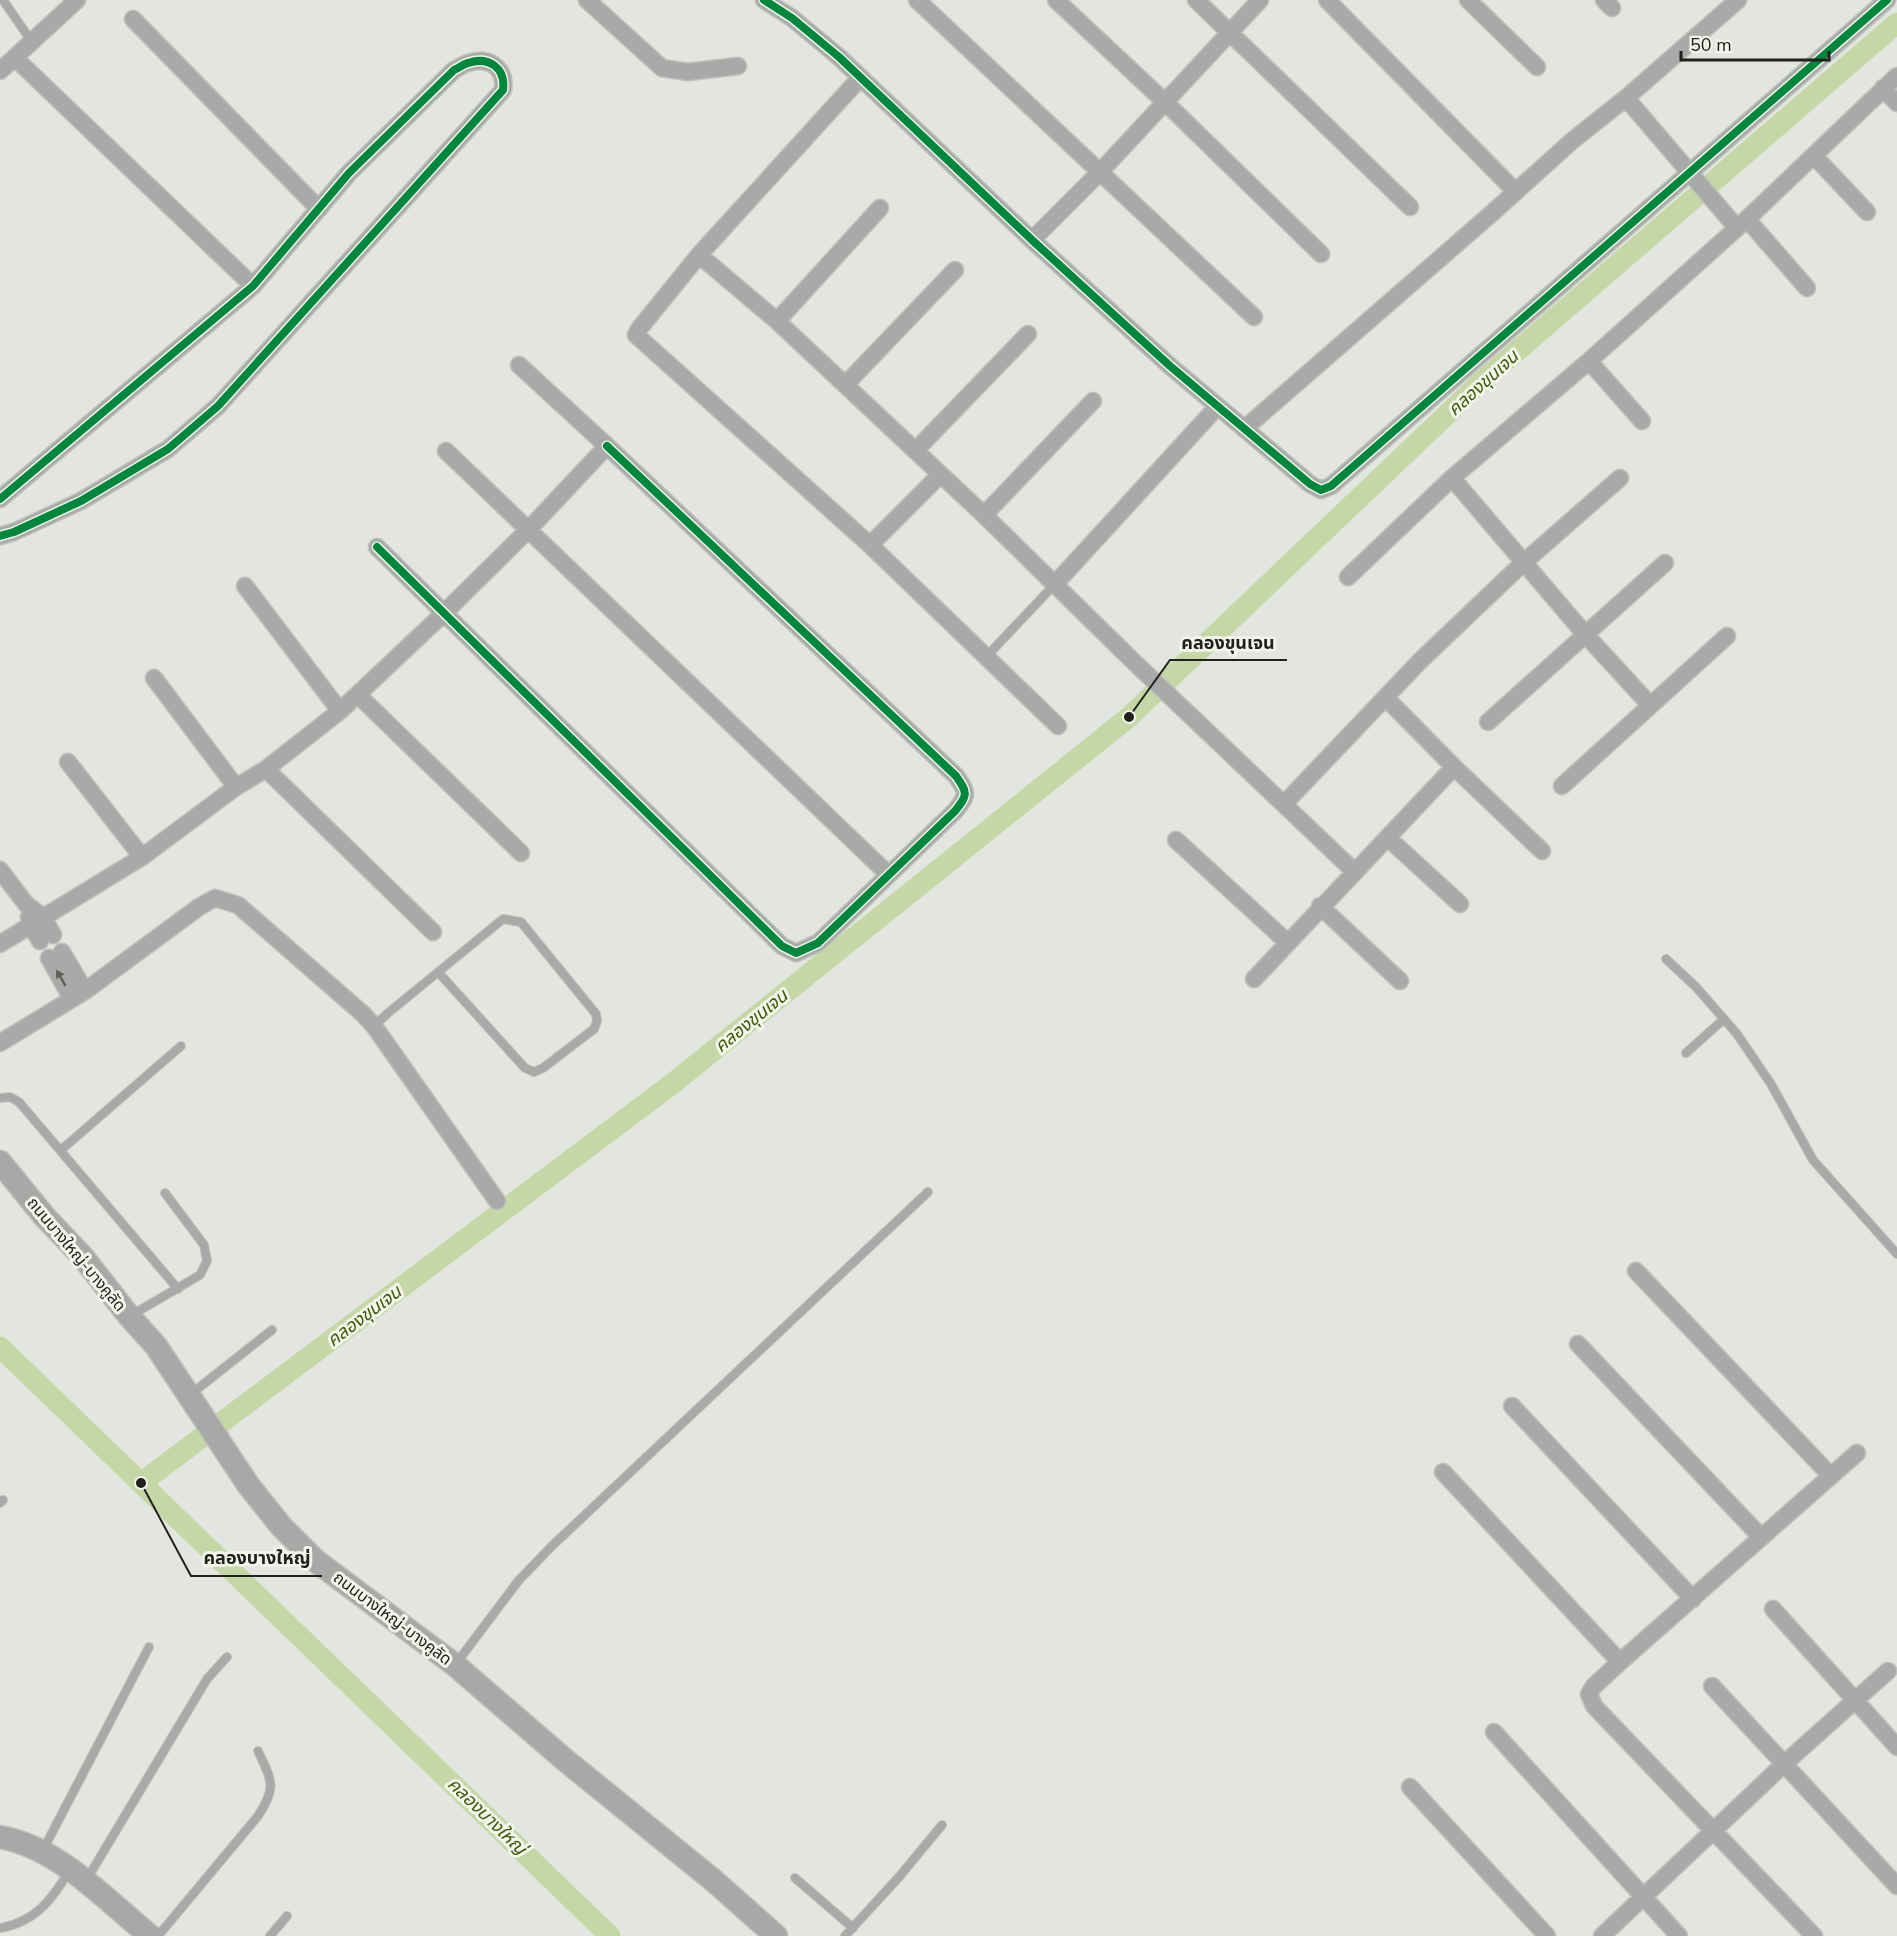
<svg xmlns="http://www.w3.org/2000/svg" width="1897" height="1936" font-family="'Nunito Sans','Noto Sans Thai',sans-serif">
	<style>
		.lines { fill: none; stroke-linecap: round; stroke-linejoin: round }
		.canal { stroke: #c4d7a4; stroke-width: 21 }
		.lane-casing { stroke: #c0c1be; stroke-width: 10 }
		.street-casing { stroke: #c0c1be; stroke-width: 19 }
		.secondary-casing { stroke: #c0c1be; stroke-width: 25 }
		.lane { stroke: #a8aaa7; stroke-width: 8 }
		.street { stroke: #a8aaa7; stroke-width: 16 }
		.secondary { stroke: #a7a9a6; stroke-width: 22 }
		.cycleway-casing { stroke: #f1f5ea; stroke-width: 11 }
		.cycleway { stroke: #00873e; stroke-width: 8 }
		.oneway { fill: #5d5f5b }
		.labels { text-anchor: middle; stroke-width: 6; stroke-linejoin: round; paint-order: stroke }
		.street-label { font-size: 16px; fill: #20211d; stroke: #f1f5ea }
		.water-label { font-size: 18px; font-style: italic; fill: #425808; stroke: #f1f5ea }
		.leader { fill: none; stroke: #20211d; stroke-width: 2 }
		.callout-dot { fill: #20211d; stroke: #f1f5ea; stroke-width: 2 }
		.callout-label { font-size: 18px; text-anchor: middle; font-weight: bold; fill: #20211d; stroke: #f1f5ea; stroke-width: 6; stroke-linejoin: round; paint-order: stroke }
	</style>
	<rect width="100%" height="100%" fill="#e3e5e0"/>
	<g class="lines">
		<path class="canal" d="M 0,1347 L 610,1936
			M 141,1483 L 672,1084 L 1129,717 L 1482,381 L 1897,23"/>
		<g class="lane-casing">
			<path id="lane" d="M 3,0 L 32,42
				M 986,657 L 1055,584
				M 1666,959 L 1696,987 L 1737,1034 L 1771,1084 L 1813,1160 L 1897,1254
				M 374,1026 L 388,1013 L 503,919 L 521,922 L 596,1014 L 597,1021 L 594,1029 L 543,1068 L 534,1072 L 525,1068 L 438,972
				M 1686,1053 L 1724,1019
				M 0,1098 L 10,1097 L 19,1102 L 178,1289
				M 61,1150 L 181,1046
				M 130,1316 L 200,1275 L 207,1261 L 204,1245 L 165,1193
				M 191,1394 L 272,1330
				M 0,1503 L 3,1500
				M 455,1665 L 519,1580 L 553,1545 L 928,1192
				M 43,1850 L 149,1647
				M 795,1878 L 853,1928
				M 87,1879 L 207,1679 L 227,1657
				M 0,1928 C 36,1922 52,1899 70,1870
				M 158,1936 L 258,1816 C 277,1787 272,1781 258,1751
				M 270,1936 L 287,1916
				M 845,1936 L 899,1877 L 942,1825"/>
		</g>
		<g class="street-casing">
			<path id="street" d="M 587,0 L 662,68 L 688,72 L 738,66
				M 764,0 L 792,18 L 839,57 L 1032,240 L 1170,366 L 1310,484 L 1321,490 L 1331,486 L 1887,0
				M 917,0 L 1254,317
				M 1056,0 L 1166,103 L 1321,254
				M 1196,0 L 1410,207
				M 1327,0 L 1516,192
				M 1468,0 L 1537,67
				M 1604,0 L 1612,8
				M 133,19 L 319,209
				M 15,58 L 253,286
				M 0,71 L 77,0
				M 860,78 L 699,255 L 639,329 L 636,335 L 870,545 L 1058,726
				M 1883,88 L 1897,103
				M 1626,98 L 1737,228
				M 1814,156 L 1867,212
				M 1747,219 L 1807,288
				M 1032,240 L 1100,172 L 1260,0
				M 699,255 L 777,321 L 984,515 L 1134,662 L 1355,872
				M 777,321 L 880,208
				M 1589,361 L 1642,421
				M 845,385 L 955,270
				M 1244,429 L 1491,214 L 1573,140 L 1626,98 L 1738,0
				M 446,451 L 888,874
				M 915,451 L 1028,334
				M 1452,478 L 1584,633 L 1650,705
				M 0,499 L 253,286 L 349,173 L 454,70 C 459,68 463,64 468,63 C 489,56 506,68 503,90 L 218,406 L 168,449 L 81,501 L 14,532 L 0,536
				M 984,515 L 1093,401
				M 870,545 L 940,475
				M 377,547 L 782,946 L 796,953 L 818,943 L 955,811 C 968,795 968,793 956,776 L 607,446
				M 1348,577 L 1452,478 L 1589,361 L 1747,219 L 1897,76
				M 1055,584 L 1217,407
				M 245,586 L 340,711
				M 154,678 L 236,787
				M 358,695 L 521,853
				M 1386,698 L 1454,767 L 1542,851
				M 1488,722 L 1665,563
				M 68,762 L 142,857
				M 266,769 L 433,932
				M 1562,786 L 1727,636
				M 1284,804 L 1420,661 L 1523,563 L 1620,478
				M 1388,838 L 1460,904
				M 1176,840 L 1287,942
				M 0,870 L 26,904 L 43,917 L 53,935
				M 1320,906 L 1400,981
				M 29,917 L 31,925 L 40,941
				M 0,944 L 142,857 L 236,787 L 266,769 L 340,711 L 443,614 L 529,529 L 607,446 L 519,365
				M 62,952 L 85,991
				M 49,958 L 72,999
				M 1254,979 L 1454,767
				M 0,1043 L 85,991 L 199,907 L 215,898 L 238,905 L 363,1014 L 374,1026 L 497,1201
				M 1636,1271 L 1831,1476
				M 1578,1344 L 1761,1537
				M 1512,1406 L 1693,1599
				M 1443,1472 L 1620,1662
				M 1773,1609 L 1897,1747
				M 1712,1686 L 1897,1886
				M 1494,1732 L 1679,1936
				M 1410,1787 L 1547,1936
				M 1602,1936 L 1784,1764 L 1888,1671
				M 1814,1936 L 1594,1706 L 1589,1694 L 1594,1686 L 1620,1662 L 1857,1453"/>
		</g>
		<g class="secondary-casing">
			<path id="secondary" d="M 0,1162 L 44,1216 L 82,1256 L 129,1316 L 156,1346 L 249,1486 L 281,1526 L 316,1561 L 455,1665 L 565,1760 L 713,1880 L 776,1936
				M 0,1837 C 58,1847 105,1899 150,1936"/>
		</g>
		<use href="#lane" class="lane"/>
		<use href="#street" class="street"/>
		<use href="#secondary" class="secondary"/>
		<g class="cycleway-casing">
			<path id="cycleway" d="M 764,0 L 792,18 L 839,57 L 1032,240 L 1170,366 L 1310,484 L 1321,490 L 1331,486 L 1887,0
				M 0,499 L 253,286 L 349,173 L 454,70 C 459,68 463,64 468,63 C 489,56 506,68 503,90 L 218,406 L 168,449 L 81,501 L 14,532 L 0,536
				M 377,547 L 782,946 L 796,953 L 818,943 L 955,811 C 968,795 968,793 956,776 L 607,446"/>
		</g>
		<use href="#cycleway" class="cycleway"/>
	</g>
	<defs><path id="oneway-solid" d="M-6-.8H1V-3.2L6.5 0L1 3.2V.8H-6Z" transform="scale(1.5)"/></defs>
	<use class="oneway" href="#oneway-solid" transform="translate(61 978) rotate(-120)"/>
	<g class="labels">
		<g class="street-label">
			<text transform="translate(77 1254) rotate(50)" y="6">ถนนบางใหญ่-บางคูลัด</text>
			<text transform="translate(393 1618) rotate(37)" y="6">ถนนบางใหญ่-บางคูลัด</text>
		</g>
		<g class="water-label">
			<text transform="translate(1483 383) rotate(-42)" y="6">คลองขุนเจน</text>
			<text transform="translate(751 1021) rotate(-39)" y="6">คลองขุนเจน</text>
			<text transform="translate(364 1316) rotate(-37)" y="6">คลองขุนเจน</text>
			<text transform="translate(487 1816) rotate(44)" y="6">คลองบางใหญ่</text>
		</g>
	</g>
	<path class="leader" d="M1129 717L1170 660H1287M141 1483L191 1576H322"/>
	<g class="callout-dot">
		<circle cx="1129" cy="717" r="6"/>
		<circle cx="141" cy="1483" r="6"/>
	</g>
	<g class="callout-label">
		<text x="1228" y="649">คลองขุนเจน</text>
		<text x="257" y="1564">คลองบางใหญ่</text>
	</g>
	<path d="M1681 51v9h148v-9" fill="none" stroke="#20211d" stroke-width="3"/>
	<text x="1690" y="51" font-size="18" fill="#20211d" stroke="#f1f5ea" stroke-width="4.5" paint-order="stroke">50 m</text>
</svg>
